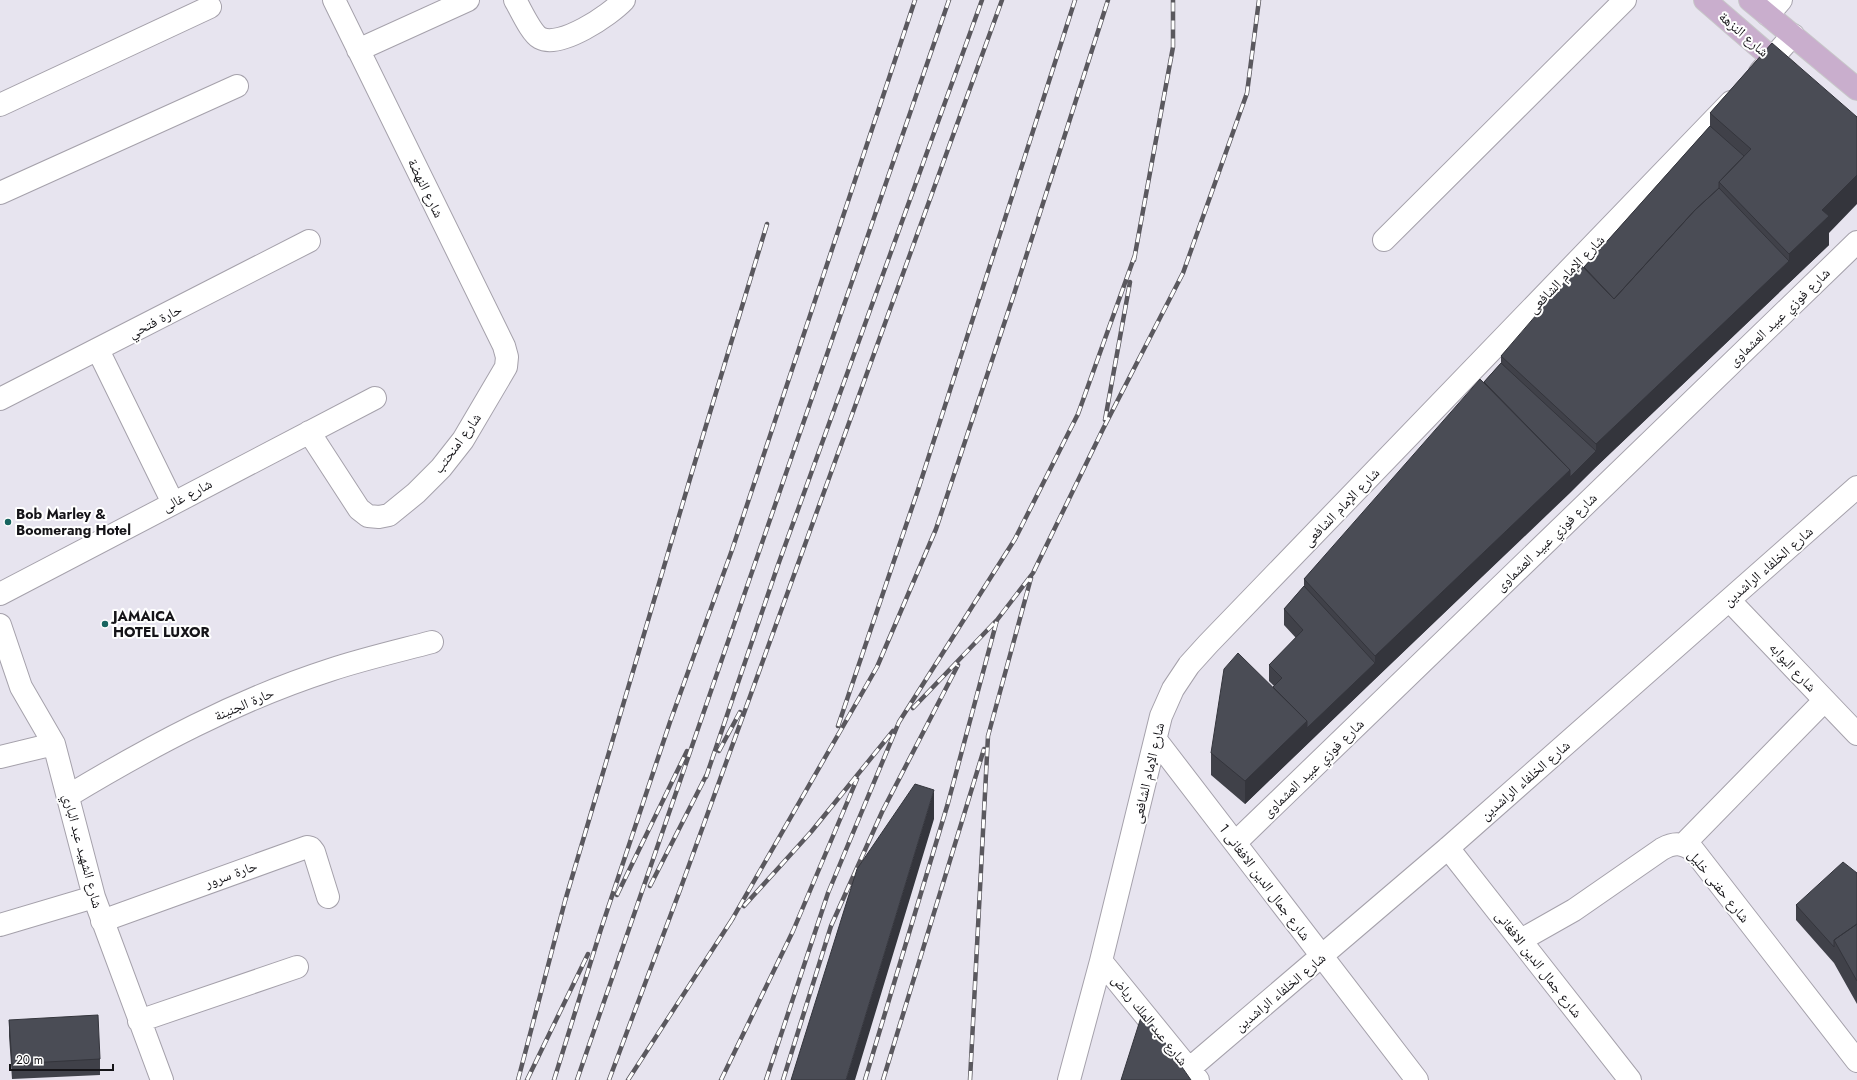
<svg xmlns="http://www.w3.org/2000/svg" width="1857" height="1080" font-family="Jost,'Noto Naskh Arabic',sans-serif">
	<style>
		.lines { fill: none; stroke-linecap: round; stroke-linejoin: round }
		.minor-casing { stroke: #a5a1ab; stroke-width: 24 }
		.primary-casing { stroke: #c7c7c8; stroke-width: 24 }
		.minor { stroke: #fff; stroke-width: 22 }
		.primary { stroke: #c9aecd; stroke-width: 22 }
		.rail-casing { stroke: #5a585e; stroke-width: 4.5 }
		.rail { stroke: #fff; stroke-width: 3; stroke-dasharray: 9; stroke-linecap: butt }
		.wall { fill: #404149 }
		.shaded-wall { fill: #34353c }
		.building { fill: #4a4c55; stroke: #34353c }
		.poi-dot { fill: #17645f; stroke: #fff; stroke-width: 1.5 }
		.labels { text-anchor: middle; stroke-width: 4; stroke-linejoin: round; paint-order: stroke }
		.street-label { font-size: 14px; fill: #151418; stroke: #fff }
		.poi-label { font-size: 14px; font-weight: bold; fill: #151418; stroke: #fff; text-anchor: start }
	</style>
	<rect width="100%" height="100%" fill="#e7e4ef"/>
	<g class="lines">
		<g class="minor-casing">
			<path id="minor" d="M 515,0 C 521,10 531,33 540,38 C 560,49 610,15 624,0
				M 1768,15 L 1781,0
				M 358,50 L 468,0
				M 1760,72 L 1793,35
				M 0,105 L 210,7
				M 0,193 L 237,86
				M 1384,240 L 1625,0
				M 98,350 L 173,503
				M 0,399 L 309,241
				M 309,432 L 359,509 L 368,516 L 379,517 L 389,515 L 416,493 L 441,468 L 463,440 L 506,367 L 507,357 L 504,346 L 334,0
				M 0,594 L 375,398
				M 1729,600 L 1857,734
				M 0,625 L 21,687 L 54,744 L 94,897 L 162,1080
				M 1156,740 L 1417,1080
				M 0,757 L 54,744
				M 68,796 C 151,746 237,700 330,670 C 363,659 398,651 432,642
				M 1235,843 L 1857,242
				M 1684,844 L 1824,701
				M 1448,848 L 1630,1080
				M 102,921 L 307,847 L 311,848 L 314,852 L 328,897
				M 0,925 L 94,897
				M 1521,940 L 1574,910 L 1662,849 C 1675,842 1682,843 1694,851 L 1857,1061
				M 1101,961 L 1198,1080
				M 139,1021 L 297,967
				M 1189,1069 L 1448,848 L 1857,487
				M 1069,1080 L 1101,961 L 1161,716 L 1173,689 L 1189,665 L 1208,644 L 1731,102"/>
		</g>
		<g class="primary-casing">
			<path id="primary" d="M 1705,0 L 1787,71
				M 1750,0 L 1857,89"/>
		</g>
		<use href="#minor" class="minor"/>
		<use href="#primary" class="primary"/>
		<g class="rail-casing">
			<path id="rail" d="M 1134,260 L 1173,47 L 1173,0
				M 1105,420 L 1130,282
				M 913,708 L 996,621
				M 838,726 L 918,490 L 1075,0
				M 719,751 L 740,712
				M 706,777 L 778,565 L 982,0
				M 650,886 L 708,772
				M 617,895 L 687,751
				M 744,906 L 811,832 L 893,731
				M 730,923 L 877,667 L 936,529 L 1015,291 L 1108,0
				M 518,1080 L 565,901 L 692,472 L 767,224
				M 527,1080 L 588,954
				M 554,1080 L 601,929 L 670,722 L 732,550 L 915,0
				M 577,1080 L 949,0
				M 609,1080 L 680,890 L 1002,0
				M 628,1080 L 733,918
				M 721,1080 L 793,931 L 857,779
				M 766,1080 L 828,893 L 899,722 L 1015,539 L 1078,414 L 1135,255
				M 783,1080 L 831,926 L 882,812 L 958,665
				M 865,1080 L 948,803 L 997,620 L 1033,573 L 1103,429 L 1183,273 L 1247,93 L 1259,0
				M 883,1080 L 984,749
				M 970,1080 L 988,736 L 1031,578"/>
		</g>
		<use href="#rail" class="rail"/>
	</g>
	<path class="wall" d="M 1772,43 L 1829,233 L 1829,245 L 1596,467 L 1245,804 L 1211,775 L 1211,753 L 1274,686 L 1269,681 L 1269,665 L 1296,638 L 1284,625 L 1284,609 L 1304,586 L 1304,579 L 1501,363 L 1501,356 L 1584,267 L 1710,126 L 1710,113 Z
		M 1857,873 L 1857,1004 L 1834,963 L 1796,920 L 1796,905 Z
		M 9,1020 L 100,1059 L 100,1075 L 12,1079 L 9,1036 Z"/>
	<path class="shaded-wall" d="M 1857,175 L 1857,204 L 1829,233 L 1829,245 L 1596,467 L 1570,493 L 1375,679 L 1375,656 L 1570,470 L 1596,451 L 1596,444 L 1789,261 L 1789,254 L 1822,210 Z
		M 1375,663 L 1375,679 L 1245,804 L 1245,781 L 1307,721 Z
		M 934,790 L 934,819 L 855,1080 L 846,1080 Z"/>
	<path class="building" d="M 1772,43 L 1857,117 L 1857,175 L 1822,210 L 1829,216 L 1789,254 L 1719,182 L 1751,149 L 1710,113 Z
		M 1710,126 L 1744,156 L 1719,182 L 1719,188 L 1695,210 L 1614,299 L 1584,267 Z
		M 1719,188 L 1789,261 L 1596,444 L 1501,356 L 1580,264 L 1614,299 L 1695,210 Z
		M 1501,363 L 1596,451 L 1570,477 L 1570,470 L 1484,382 Z
		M 1480,379 L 1570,470 L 1375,656 L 1304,579 Z
		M 1304,586 L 1375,663 L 1307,728 L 1307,721 L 1273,687 L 1282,678 L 1269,665 L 1303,630 L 1284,609 Z
		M 1238,653 L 1307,721 L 1245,781 L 1211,753 L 1224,669 Z
		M 915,784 L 934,790 L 846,1080 L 791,1080 L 857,869 Z
		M 1843,862 L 1857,873 L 1857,924 L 1834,940 L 1834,947 L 1796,905 Z
		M 1857,924 L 1857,981 L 1834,940 Z
		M 1143,1011 L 1191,1080 L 1121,1080 Z
		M 98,1015 L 100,1059 L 12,1064 L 9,1020 Z"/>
	<g class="poi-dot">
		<circle cx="8" cy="522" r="4"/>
		<circle cx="105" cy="624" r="4"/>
	</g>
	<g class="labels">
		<g class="street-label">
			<text transform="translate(1744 34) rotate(41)" y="5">شارع النزهة</text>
			<text transform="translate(426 188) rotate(64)" y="5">شارع النهضة</text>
			<text transform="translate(1566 274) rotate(-46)" y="5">شارع الإمام الشافعى</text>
			<text transform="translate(1779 317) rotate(-44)" y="5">شارع فوزي عبيد العشماوى</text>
			<text transform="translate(155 321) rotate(-27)" y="5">حارة فتحي</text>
			<text transform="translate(457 443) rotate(-54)" y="5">شارع امنحتب</text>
			<text transform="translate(187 495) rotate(-28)" y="5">شارع غالى</text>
			<text transform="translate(1341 507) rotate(-46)" y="5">شارع الإمام الشافعى</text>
			<text transform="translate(1546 542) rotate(-44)" y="5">شارع فوزي عبيد العشماوى</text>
			<text transform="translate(1768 566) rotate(-41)" y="5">شارع الخلفاء الراشدين</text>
			<text transform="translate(1793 667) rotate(47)" y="5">شارع البوابه</text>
			<text transform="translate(244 704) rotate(-23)" y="5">حارة الجنينة</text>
			<text transform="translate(1313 768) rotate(-44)" y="5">شارع فوزي عبيد العشماوى</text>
			<text transform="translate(1148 773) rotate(-77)" y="5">شارع الإمام الشافعى</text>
			<text transform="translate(1525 780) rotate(-41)" y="5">شارع الخلفاء الراشدين</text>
			<text transform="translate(83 851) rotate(75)" y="5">شارع الشهيد عبد الباري</text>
			<text transform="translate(231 874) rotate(-20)" y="5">حارة سرور</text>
			<text transform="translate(1265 882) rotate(53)" y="5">شارع جمال الدين الافغانى 1</text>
			<text transform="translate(1719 886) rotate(51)" y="5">شارع حفنى خليل</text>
			<text transform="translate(1539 964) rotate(52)" y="5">شارع جمال الدين الافغانى</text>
			<text transform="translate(1280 992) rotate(-40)" y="5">شارع الخلفاء الراشدين</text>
			<text transform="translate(1150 1020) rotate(51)" y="5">شارع عبد الملك رياض</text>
		</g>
		<g class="poi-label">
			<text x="16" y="519">Bob Marley &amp;<tspan x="16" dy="16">Boomerang Hotel</tspan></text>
			<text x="113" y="621">JAMAICA<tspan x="113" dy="16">HOTEL LUXOR</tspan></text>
		</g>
	</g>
	<path d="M10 1064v6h103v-6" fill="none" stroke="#151418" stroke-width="2"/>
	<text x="16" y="1064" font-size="12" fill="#151418" stroke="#ffffff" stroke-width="3" paint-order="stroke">20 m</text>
</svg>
